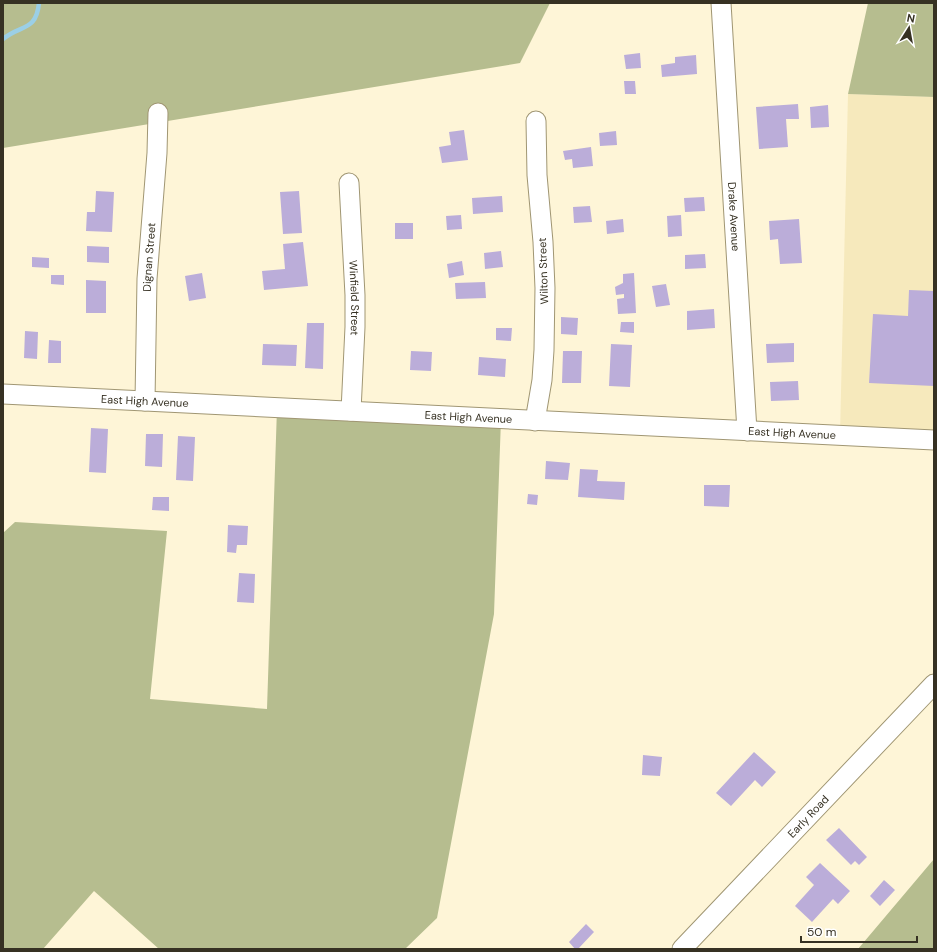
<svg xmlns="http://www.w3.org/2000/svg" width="937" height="952" font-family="'DM Sans',sans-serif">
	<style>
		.built { fill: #f6e9bc }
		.forest { fill: #b6bd8f }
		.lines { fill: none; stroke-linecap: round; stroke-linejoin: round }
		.stream { stroke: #9bcfe6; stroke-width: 4.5 }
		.building { fill: #bbadd9 }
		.minor-casing { stroke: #a09673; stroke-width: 21 }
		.minor { stroke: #fff; stroke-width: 19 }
		.labels { text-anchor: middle; stroke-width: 3; stroke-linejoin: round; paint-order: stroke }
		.street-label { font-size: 11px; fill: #363123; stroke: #fff }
	</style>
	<rect width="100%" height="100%" fill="#fef5d7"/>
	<path class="built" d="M 848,94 L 934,97 L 934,440 L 840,435 Z"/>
	<path class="forest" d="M 3,3 L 550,3 L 520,63 L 3,148 Z
		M 868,3 L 934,3 L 934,97 L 848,94 Z
		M 277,408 L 501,419 L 494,614 L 437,918 L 405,949 L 159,949 L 94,891 L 43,949 L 3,949 L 3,533 L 15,522 L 167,531 L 150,699 L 267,709 Z
		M 934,859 L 934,949 L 858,949 Z"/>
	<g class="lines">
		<path class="stream" d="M 3,39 C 21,24 36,32 39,3"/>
	</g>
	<path class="building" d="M 640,53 L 641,68 L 626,69 L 624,55 Z
		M 696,55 L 697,74 L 662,77 L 661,65 L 675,63 L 675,57 Z
		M 624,81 L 635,81 L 636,94 L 625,94 Z
		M 798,104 L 799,119 L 786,119 L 788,147 L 759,149 L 756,107 Z
		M 828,105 L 829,127 L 811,128 L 810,107 Z
		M 464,130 L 468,160 L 442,163 L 439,147 L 451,145 L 449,132 Z
		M 616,131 L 617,145 L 600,146 L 599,133 Z
		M 591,147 L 593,166 L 573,168 L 572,159 L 565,160 L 563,151 Z
		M 96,191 L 114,192 L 112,232 L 86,231 L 87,212 L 95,212 Z
		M 299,191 L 302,233 L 283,234 L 280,192 Z
		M 502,196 L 503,212 L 473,214 L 472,198 Z
		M 704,197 L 705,211 L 685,212 L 684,198 Z
		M 590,206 L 592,222 L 574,223 L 573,207 Z
		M 461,215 L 462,229 L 447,230 L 446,216 Z
		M 681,215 L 682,236 L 668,237 L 667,216 Z
		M 623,219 L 624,232 L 607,234 L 606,221 Z
		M 799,219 L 802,263 L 780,264 L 778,239 L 770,240 L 769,221 Z
		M 395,223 L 413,223 L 413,239 L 395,239 Z
		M 303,242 L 308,286 L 264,290 L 262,271 L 285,269 L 283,244 Z
		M 87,246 L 109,247 L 109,263 L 87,262 Z
		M 501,251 L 503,267 L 485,269 L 484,253 Z
		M 705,254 L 706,268 L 685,269 L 685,255 Z
		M 32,257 L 49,258 L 49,268 L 32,267 Z
		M 462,261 L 464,275 L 449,278 L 447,264 Z
		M 202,273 L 206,298 L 189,301 L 185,276 Z
		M 634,273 L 636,313 L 618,314 L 617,299 L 624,298 L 624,294 L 616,295 L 615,287 L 623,283 L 623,274 Z
		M 51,275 L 64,275 L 64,285 L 51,284 Z
		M 86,280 L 106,281 L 106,313 L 86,313 Z
		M 485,282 L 486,298 L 456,299 L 455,283 Z
		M 666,284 L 670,305 L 656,307 L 652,286 Z
		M 909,290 L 934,291 L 934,386 L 869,383 L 873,314 L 908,316 Z
		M 714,309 L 715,328 L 687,330 L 687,311 Z
		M 561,317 L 578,318 L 577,335 L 561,334 Z
		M 621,322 L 634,322 L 634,333 L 620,332 Z
		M 307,323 L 324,323 L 323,369 L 305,368 Z
		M 496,328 L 512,328 L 511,341 L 496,340 Z
		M 25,331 L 38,332 L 37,359 L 24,358 Z
		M 49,340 L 61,341 L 61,363 L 48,363 Z
		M 794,343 L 794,362 L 767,363 L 766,344 Z
		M 263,344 L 297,345 L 296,366 L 262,365 Z
		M 611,344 L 632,345 L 630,387 L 609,386 Z
		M 411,351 L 432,352 L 431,371 L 410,370 Z
		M 563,351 L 582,351 L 581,383 L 562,383 Z
		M 479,357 L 506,359 L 505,377 L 478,375 Z
		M 798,381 L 799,400 L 771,401 L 770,382 Z
		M 91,428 L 108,429 L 106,473 L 89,472 Z
		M 146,434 L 163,434 L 162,467 L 145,466 Z
		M 178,436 L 195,437 L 193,481 L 176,480 Z
		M 546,461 L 570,463 L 568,480 L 545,479 Z
		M 580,469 L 598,470 L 597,481 L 625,482 L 624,500 L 578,497 Z
		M 704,485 L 730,485 L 729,507 L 704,506 Z
		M 528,494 L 538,495 L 537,505 L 527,504 Z
		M 153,497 L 169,497 L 169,511 L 152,510 Z
		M 228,525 L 248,526 L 247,545 L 237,545 L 236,553 L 227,552 Z
		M 239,573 L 255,574 L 254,603 L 237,602 Z
		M 754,752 L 776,772 L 762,787 L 755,780 L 731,806 L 716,793 Z
		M 643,755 L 662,757 L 660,776 L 642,775 Z
		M 839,828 L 867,857 L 859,865 L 855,861 L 851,865 L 826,840 Z
		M 820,863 L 850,891 L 838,904 L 833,899 L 812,922 L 795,906 L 814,885 L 806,877 Z
		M 884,880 L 895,890 L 880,906 L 870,896 Z
		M 586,924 L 594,932 L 578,949 L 575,949 L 569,942 Z"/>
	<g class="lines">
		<g class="minor-casing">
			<g id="minor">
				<path id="s1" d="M 721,3 L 747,431"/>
				<path id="s2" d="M 349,183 L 355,295 L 355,327 L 351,411"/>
				<path id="s3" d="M 3,394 L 934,440"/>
				<path id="s4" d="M 145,401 L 147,279 L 157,153 L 158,113"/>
				<path d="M 535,421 L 542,380 L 544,350 L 545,288 L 543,242 L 537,175 L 536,121"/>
				<path id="s5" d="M 682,949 L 934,684"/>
			</g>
		</g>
		<use href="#minor" class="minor"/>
	</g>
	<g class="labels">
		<g class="street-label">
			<text dy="4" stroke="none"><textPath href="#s1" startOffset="214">Drake Avenue</textPath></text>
			<text dy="4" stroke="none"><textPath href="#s4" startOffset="144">Dignan Street</textPath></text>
			<text transform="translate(543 271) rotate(-92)" y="4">Wilton Street</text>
			<text dy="4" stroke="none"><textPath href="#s2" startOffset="115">Winfield Street</textPath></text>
			<text dy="4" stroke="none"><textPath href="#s3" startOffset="142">East High Avenue</textPath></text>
			<text dy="4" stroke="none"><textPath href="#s3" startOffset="466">East High Avenue</textPath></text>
			<text dy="4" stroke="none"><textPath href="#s3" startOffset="790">East High Avenue</textPath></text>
			<text dy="4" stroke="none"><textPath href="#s5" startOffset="183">Early Road</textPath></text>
		</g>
	</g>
	<rect width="937" height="952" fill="none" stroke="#363123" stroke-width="8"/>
	<g transform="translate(909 28) rotate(11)" stroke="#ffffff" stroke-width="3" paint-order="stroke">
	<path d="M0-3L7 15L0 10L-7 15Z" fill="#363123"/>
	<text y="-6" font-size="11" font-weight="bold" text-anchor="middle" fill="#363123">N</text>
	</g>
	<path d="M801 936v6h116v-6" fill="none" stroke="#363123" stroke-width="2"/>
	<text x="807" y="936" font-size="12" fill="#363123" stroke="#ffffff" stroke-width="3" paint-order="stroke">50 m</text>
</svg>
